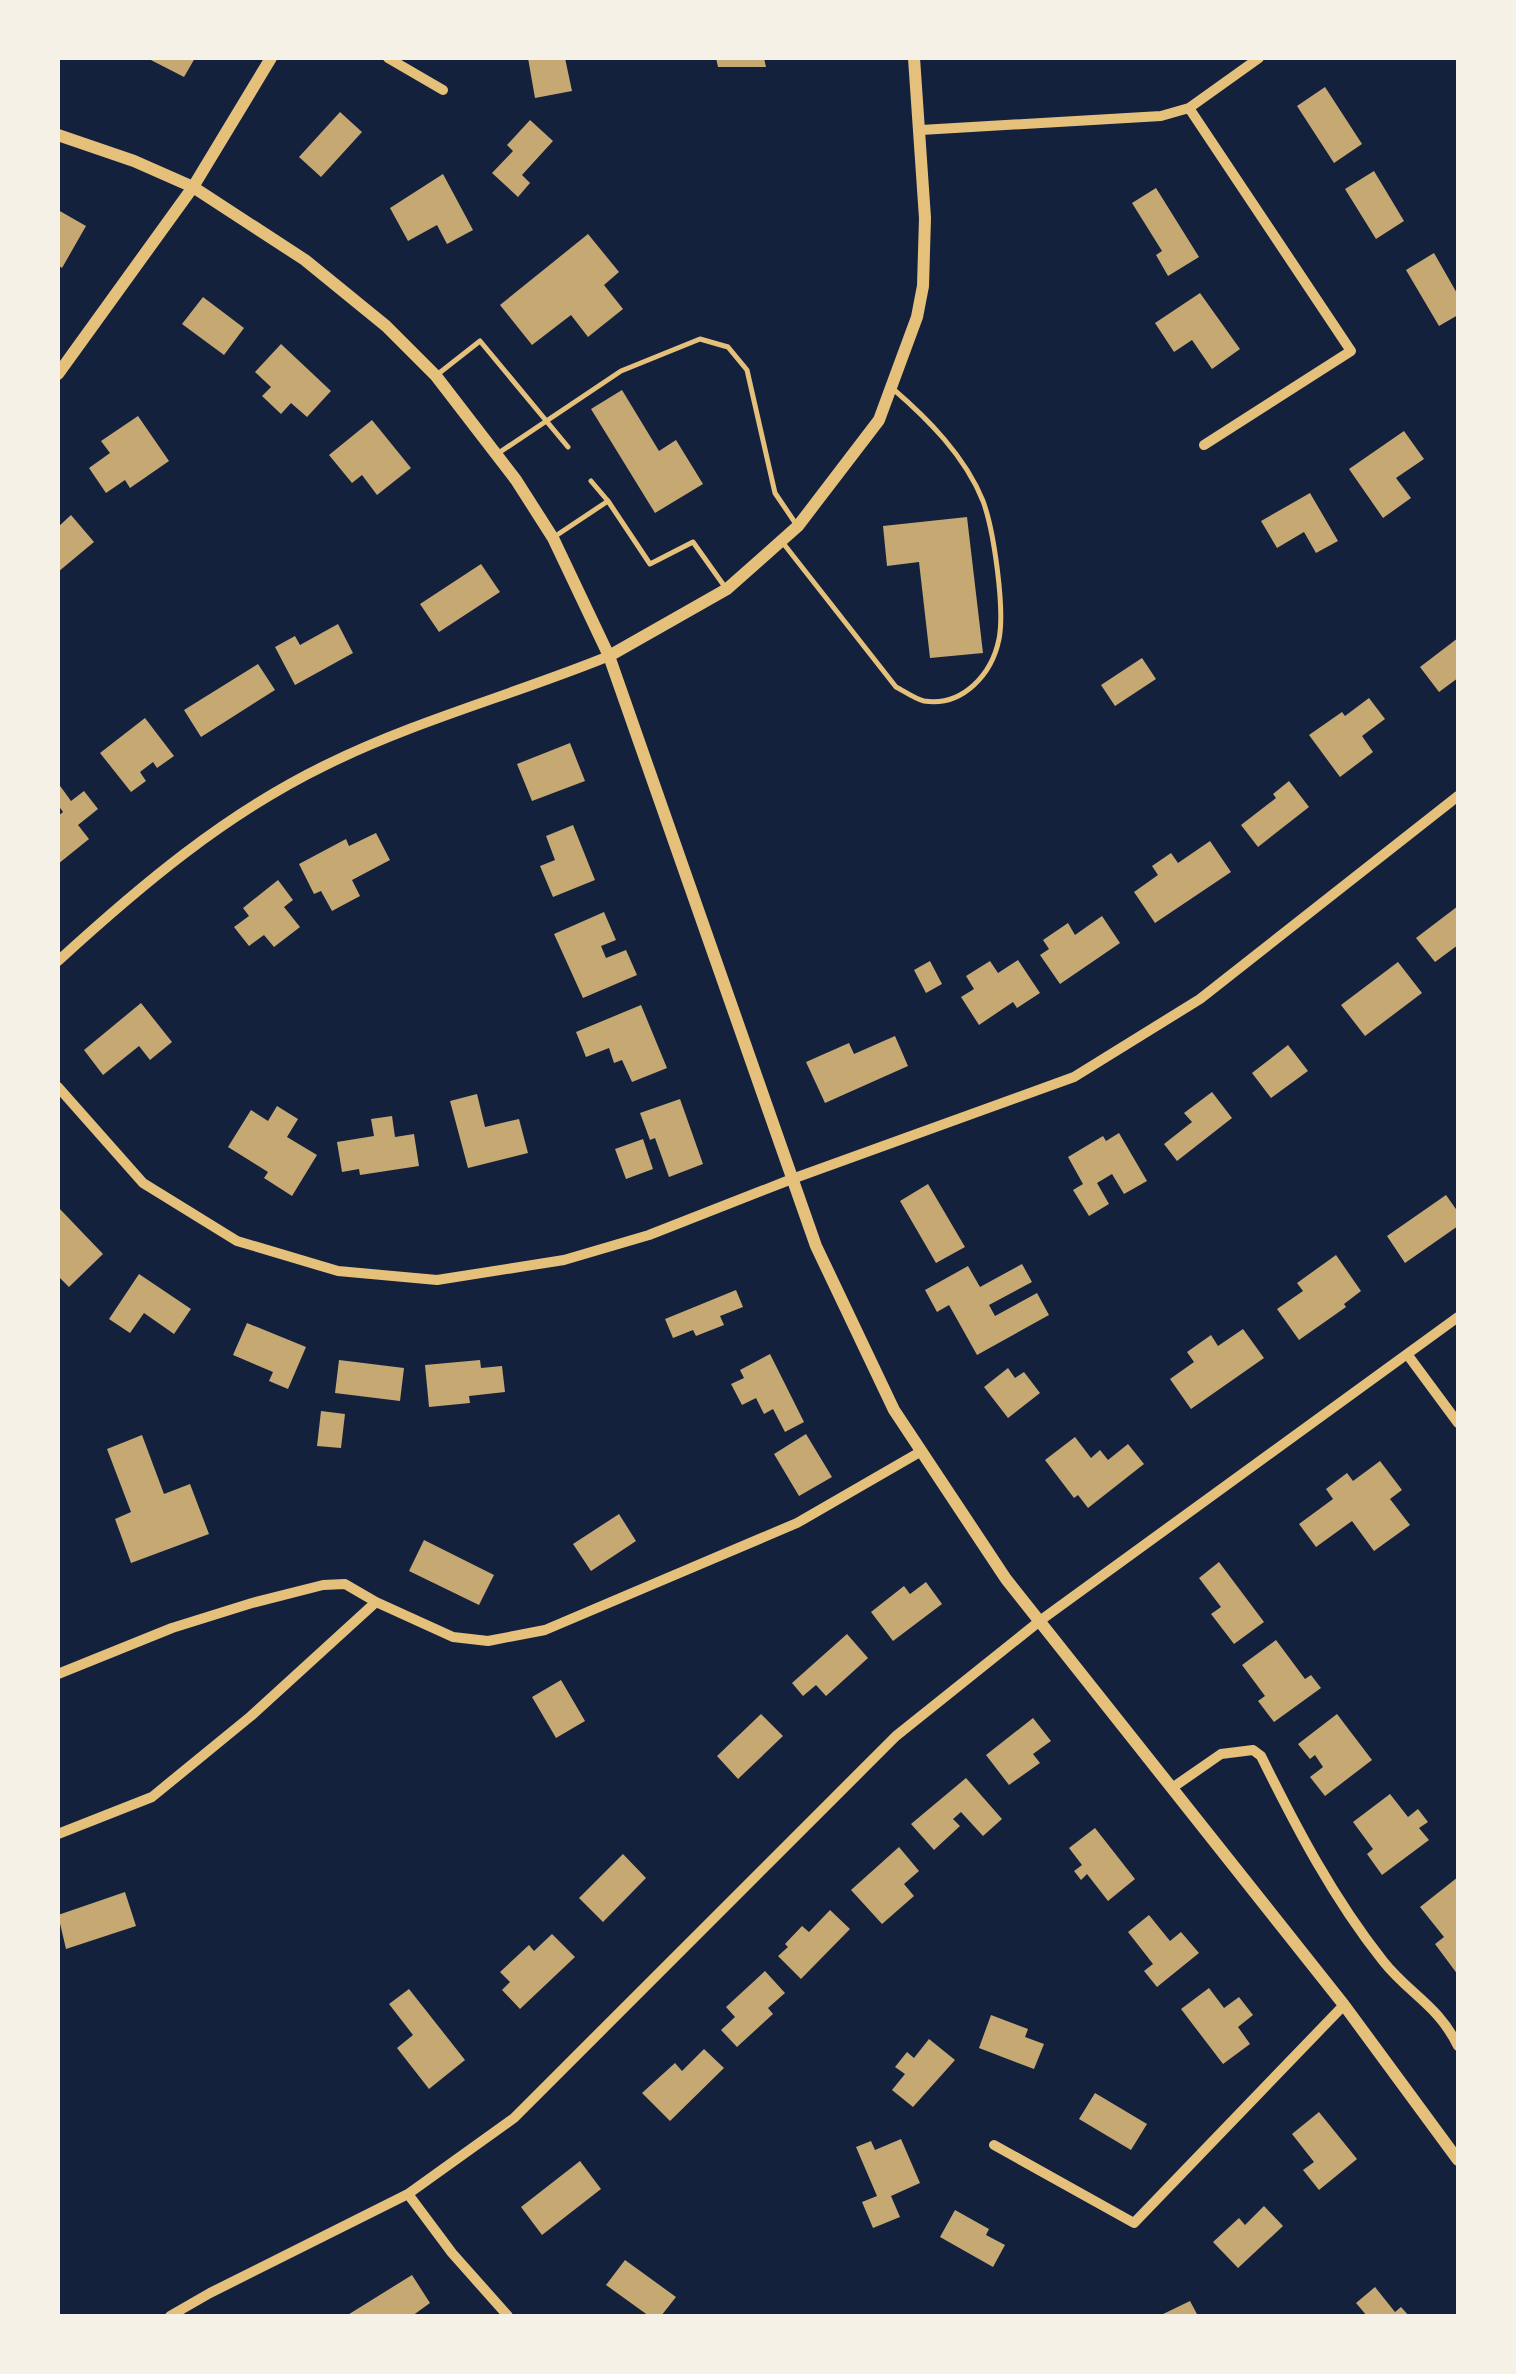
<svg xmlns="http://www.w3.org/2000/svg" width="1516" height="2374" font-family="'Open Sans',sans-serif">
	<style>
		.building { fill: #c6a872 }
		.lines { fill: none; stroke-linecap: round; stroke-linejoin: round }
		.service { stroke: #e5c07b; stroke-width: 5 }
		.minor { stroke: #e5c07b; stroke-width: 10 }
		.tertiary { stroke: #e5c07b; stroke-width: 12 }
	</style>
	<rect width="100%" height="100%" fill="#14213d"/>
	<path class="building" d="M 147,58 L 195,58 L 184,77 Z
		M 528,58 L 565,58 L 572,91 L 535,98 Z
		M 716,58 L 764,58 L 766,67 L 718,67 Z
		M 1325,87 L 1362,144 L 1334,163 L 1297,106 Z
		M 340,112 L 362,132 L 321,177 L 299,157 Z
		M 530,120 L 553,141 L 522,175 L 530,183 L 518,197 L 492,173 L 513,151 L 507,145 Z
		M 1374,171 L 1404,221 L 1376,239 L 1345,189 Z
		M 443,174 L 473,230 L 447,244 L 437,225 L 408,241 L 390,208 Z
		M 1156,188 L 1199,257 L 1168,276 L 1156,255 L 1162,251 L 1132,203 Z
		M 58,210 L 86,226 L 62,268 L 58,265 Z
		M 588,234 L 619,272 L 604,285 L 623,309 L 588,337 L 571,315 L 532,345 L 500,305 Z
		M 1434,253 L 1458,295 L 1458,315 L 1439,326 L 1406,270 Z
		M 1200,293 L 1240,349 L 1212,369 L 1192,340 L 1174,352 L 1155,323 Z
		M 203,297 L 244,328 L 224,355 L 182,324 Z
		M 281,344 L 331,391 L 307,417 L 291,403 L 281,414 L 262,396 L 271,387 L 255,372 Z
		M 622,390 L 659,451 L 676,440 L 703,484 L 655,513 L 591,409 Z
		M 138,416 L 169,461 L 130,488 L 125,480 L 106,493 L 89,468 L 110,453 L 101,441 Z
		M 372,420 L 411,468 L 377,495 L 362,475 L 352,483 L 329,455 Z
		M 1404,431 L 1424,459 L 1396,478 L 1411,498 L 1383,518 L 1349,469 Z
		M 1310,493 L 1338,541 L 1316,553 L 1304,532 L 1277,548 L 1261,521 Z
		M 71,515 L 94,542 L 58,572 L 58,527 Z
		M 967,517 L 983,653 L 930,658 L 919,562 L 887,566 L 883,526 Z
		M 481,564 L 500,592 L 439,632 L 420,604 Z
		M 338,624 L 353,653 L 295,685 L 275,647 L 295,636 L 300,645 Z
		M 1458,638 L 1458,678 L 1439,692 L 1420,667 Z
		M 1142,658 L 1156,679 L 1115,706 L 1101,685 Z
		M 258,664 L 275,690 L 201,737 L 184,710 Z
		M 1369,698 L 1385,719 L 1362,736 L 1373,752 L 1340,777 L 1309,735 L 1342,712 L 1345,716 Z
		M 145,718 L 174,756 L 157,768 L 153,762 L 140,772 L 146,781 L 131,792 L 100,753 Z
		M 570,743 L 585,781 L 532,801 L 517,764 Z
		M 1289,781 L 1309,807 L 1258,847 L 1241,825 L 1276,798 L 1273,794 Z
		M 58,783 L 71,801 L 84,791 L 98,809 L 78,825 L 89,839 L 58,864 L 58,816 L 63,812 L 58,805 Z
		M 573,825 L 595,880 L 553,897 L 540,866 L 555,860 L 546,836 Z
		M 376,833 L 390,860 L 352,880 L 360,896 L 332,911 L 321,891 L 314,894 L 299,864 L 346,839 L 349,846 Z
		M 1210,841 L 1231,872 L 1155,923 L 1134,892 L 1158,875 L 1152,866 L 1171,853 L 1178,863 Z
		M 278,880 L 293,900 L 284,907 L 300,927 L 274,947 L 264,935 L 249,946 L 234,927 L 249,916 L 243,908 Z
		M 1458,906 L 1458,945 L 1435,962 L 1416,938 Z
		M 604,912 L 616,940 L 601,946 L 606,958 L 626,950 L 637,975 L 583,998 L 554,934 Z
		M 1102,916 L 1120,943 L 1060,984 L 1040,955 L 1049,949 L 1043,940 L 1068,923 L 1075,935 Z
		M 1018,960 L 1040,993 L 1017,1008 L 1013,1002 L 979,1025 L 961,997 L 974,989 L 966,976 L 990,961 L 998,973 Z
		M 930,961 L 942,984 L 926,993 L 914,970 Z
		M 1398,962 L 1422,993 L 1365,1036 L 1341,1005 Z
		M 141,1003 L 172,1042 L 150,1060 L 139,1046 L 103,1075 L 84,1050 Z
		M 641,1005 L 667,1068 L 632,1082 L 622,1060 L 614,1063 L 609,1048 L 586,1057 L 576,1032 Z
		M 895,1036 L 908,1066 L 825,1103 L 806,1062 L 849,1043 L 854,1054 Z
		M 1288,1045 L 1308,1071 L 1271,1098 L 1252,1073 Z
		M 1212,1092 L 1232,1118 L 1177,1161 L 1164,1144 L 1192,1122 L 1184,1113 Z
		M 477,1094 L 485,1127 L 519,1119 L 528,1153 L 468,1168 L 450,1101 Z
		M 680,1099 L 703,1164 L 669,1177 L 655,1138 L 650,1140 L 640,1113 Z
		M 277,1106 L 298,1119 L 287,1137 L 317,1155 L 292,1196 L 264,1178 L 268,1172 L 228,1147 L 251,1110 L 268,1121 Z
		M 392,1116 L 395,1137 L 414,1134 L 419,1166 L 360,1175 L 359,1169 L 342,1172 L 337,1142 L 374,1136 L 371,1119 Z
		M 1119,1133 L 1147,1181 L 1124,1194 L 1112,1174 L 1097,1183 L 1109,1204 L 1089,1216 L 1073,1190 L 1083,1184 L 1068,1157 L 1103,1136 L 1106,1141 Z
		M 643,1139 L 653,1169 L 626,1179 L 615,1149 Z
		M 928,1184 L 965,1247 L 936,1263 L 900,1201 Z
		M 1446,1195 L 1458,1212 L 1458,1226 L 1405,1263 L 1387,1236 Z
		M 58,1207 L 103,1254 L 69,1287 L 58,1276 Z
		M 1336,1255 L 1361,1291 L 1344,1304 L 1346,1307 L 1299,1340 L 1277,1309 L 1303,1291 L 1297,1283 Z
		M 1022,1264 L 1032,1282 L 989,1305 L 995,1316 L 1037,1293 L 1049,1315 L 977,1355 L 949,1305 L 937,1312 L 925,1290 L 968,1266 L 980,1287 Z
		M 139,1274 L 191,1309 L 174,1334 L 144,1313 L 130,1333 L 109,1319 Z
		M 736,1290 L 743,1307 L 720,1316 L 724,1325 L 696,1336 L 693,1330 L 673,1338 L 665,1319 Z
		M 247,1323 L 306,1347 L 288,1389 L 269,1381 L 273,1372 L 233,1355 Z
		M 1243,1329 L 1264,1358 L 1191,1409 L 1170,1379 L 1194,1362 L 1187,1352 L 1211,1335 L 1218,1346 Z
		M 770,1354 L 804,1422 L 785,1432 L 773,1409 L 764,1414 L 756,1398 L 742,1405 L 731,1384 L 744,1378 L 740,1370 Z
		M 339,1360 L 404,1368 L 400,1401 L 335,1393 Z
		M 480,1360 L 481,1368 L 502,1366 L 505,1392 L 469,1396 L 470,1403 L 429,1407 L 425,1365 Z
		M 1008,1368 L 1015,1378 L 1024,1372 L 1040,1393 L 1008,1418 L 984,1387 Z
		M 321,1411 L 345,1414 L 341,1448 L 317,1446 Z
		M 806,1434 L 832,1477 L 799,1496 L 774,1454 Z
		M 142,1435 L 164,1494 L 190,1484 L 209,1534 L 131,1563 L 115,1519 L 131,1512 L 107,1449 Z
		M 1075,1437 L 1091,1458 L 1100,1450 L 1108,1460 L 1128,1444 L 1144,1464 L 1088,1508 L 1078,1495 L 1074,1498 L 1045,1460 Z
		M 1380,1461 L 1402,1490 L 1390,1499 L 1410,1525 L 1374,1551 L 1352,1521 L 1316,1547 L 1299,1524 L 1333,1499 L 1326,1489 L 1347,1473 L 1353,1481 Z
		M 619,1514 L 636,1541 L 591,1571 L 573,1544 Z
		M 424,1540 L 494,1575 L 479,1605 L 409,1571 Z
		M 1219,1562 L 1264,1622 L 1234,1644 L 1211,1614 L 1221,1607 L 1199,1578 Z
		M 926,1582 L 942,1604 L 893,1641 L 871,1612 L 904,1586 L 910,1594 Z
		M 847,1634 L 868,1658 L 826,1696 L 816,1685 L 803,1696 L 792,1683 Z
		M 1276,1640 L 1305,1679 L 1311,1675 L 1321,1688 L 1274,1722 L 1258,1701 L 1265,1696 L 1242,1665 Z
		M 561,1680 L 585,1721 L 556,1738 L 532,1697 Z
		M 761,1714 L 783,1736 L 738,1779 L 717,1756 Z
		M 1337,1714 L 1372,1760 L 1325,1796 L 1310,1777 L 1323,1767 L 1315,1755 L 1310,1759 L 1298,1744 Z
		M 1033,1718 L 1051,1741 L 1033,1754 L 1040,1763 L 1009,1785 L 986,1755 Z
		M 966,1778 L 1002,1819 L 983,1836 L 961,1812 L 953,1819 L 960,1826 L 934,1850 L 911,1824 Z
		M 1390,1794 L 1408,1817 L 1418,1809 L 1428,1822 L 1419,1828 L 1429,1840 L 1382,1875 L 1367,1854 L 1373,1849 L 1353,1822 Z
		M 1095,1828 L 1135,1879 L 1108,1901 L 1087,1874 L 1081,1880 L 1074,1871 L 1082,1865 L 1069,1848 Z
		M 899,1847 L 919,1871 L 904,1884 L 914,1896 L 882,1924 L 851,1890 Z
		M 623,1854 L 646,1878 L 603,1922 L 579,1898 Z
		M 1458,1877 L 1458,1975 L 1435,1944 L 1444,1937 L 1420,1907 Z
		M 125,1892 L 136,1926 L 66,1949 L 58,1915 Z
		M 830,1910 L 850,1929 L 801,1979 L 778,1956 L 788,1947 L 785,1944 L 802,1926 L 809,1932 Z
		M 1149,1915 L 1170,1941 L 1181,1932 L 1199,1953 L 1157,1987 L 1144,1971 L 1153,1964 L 1128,1932 Z
		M 552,1934 L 575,1957 L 520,2009 L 502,1990 L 510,1982 L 500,1972 L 529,1945 L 534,1951 Z
		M 765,1971 L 785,1993 L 768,2008 L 773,2014 L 737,2047 L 721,2030 L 735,2017 L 726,2007 Z
		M 1209,1988 L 1224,2008 L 1239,1997 L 1253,2015 L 1238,2027 L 1250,2044 L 1223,2064 L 1181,2009 Z
		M 409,1989 L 465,2060 L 429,2089 L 397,2048 L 413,2035 L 389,2004 Z
		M 991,2015 L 1028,2029 L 1025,2037 L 1044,2044 L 1034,2069 L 979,2048 Z
		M 929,2039 L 955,2060 L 913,2107 L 892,2090 L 905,2074 L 895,2067 L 907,2052 L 914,2058 Z
		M 704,2049 L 724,2068 L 670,2121 L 642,2093 L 675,2063 L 682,2071 Z
		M 1095,2093 L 1147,2124 L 1131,2150 L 1079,2119 Z
		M 1319,2112 L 1357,2159 L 1319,2190 L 1303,2170 L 1314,2162 L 1292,2134 Z
		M 901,2139 L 920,2183 L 891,2196 L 900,2217 L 873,2228 L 862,2202 L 877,2196 L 856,2147 L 871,2141 L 875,2150 Z
		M 580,2161 L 601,2189 L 542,2235 L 521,2207 Z
		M 1264,2206 L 1283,2226 L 1238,2268 L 1213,2242 L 1239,2218 L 1245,2225 Z
		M 955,2210 L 989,2229 L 986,2235 L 1005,2245 L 993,2267 L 940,2237 Z
		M 625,2260 L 676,2297 L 661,2316 L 649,2316 L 606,2285 Z
		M 412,2275 L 430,2303 L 412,2316 L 346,2316 Z
		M 1375,2287 L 1395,2312 L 1401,2307 L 1409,2316 L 1367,2316 L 1356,2303 Z
		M 1190,2301 L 1198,2316 L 1159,2316 Z"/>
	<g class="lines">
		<path class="service" d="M 438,374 L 480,341 L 568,447
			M 500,452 L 621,371 L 700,339 L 728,347 L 747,370 L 775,493 L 796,524
			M 591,481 L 608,501
			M 554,537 L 608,501 L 650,564 L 693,542 L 725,587
			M 783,543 L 896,687 C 904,691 915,699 924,701 C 963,707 992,674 999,639 C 1005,609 994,531 983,501 C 965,456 928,419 892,388"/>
		<path class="minor" d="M 388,58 L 443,90
			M 1189,108 L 1351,351 L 1204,445
			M 921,130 L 1161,116 L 1189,108 L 1259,58
			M 58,961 C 140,886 225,814 326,765 C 417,720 516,694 609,656
			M 58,1087 L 143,1183 L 237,1241 L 338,1271 L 437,1280 L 564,1260 L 649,1235 L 792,1179 L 1074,1077 L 1200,999 L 1458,796
			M 1407,1354 L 1458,1423
			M 58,1674 L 172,1628 L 252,1603 L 323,1585 L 345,1584 L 376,1602 L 453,1637 L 488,1641 L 545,1630 L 797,1523 L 920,1452
			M 1172,1788 L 1221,1754 L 1253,1750 L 1261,1756 C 1296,1827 1333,1898 1383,1961 C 1409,1994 1438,2005 1458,2046
			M 58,1834 L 152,1797 L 251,1716 L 376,1602
			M 994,2145 L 1134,2223 L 1344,2005
			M 408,2194 L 452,2253 L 508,2316
			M 170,2316 L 210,2293 L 408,2194 L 514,2118 L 896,1736 L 1041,1620 L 1458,1317"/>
		<path class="tertiary" d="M 58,135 L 134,161 L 193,187 L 305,260 L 386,326 L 436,376 L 516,480 L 553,538 L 609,656 L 816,1246 L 894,1410 L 1006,1579 L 1344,2005 L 1458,2160
			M 58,374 L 193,187 L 271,58
			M 609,656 L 727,589 L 798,526 L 879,420 L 917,317 L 923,286 L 925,218 L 914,58"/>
	</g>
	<rect width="1516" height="2374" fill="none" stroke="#f6f1e7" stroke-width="120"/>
</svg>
